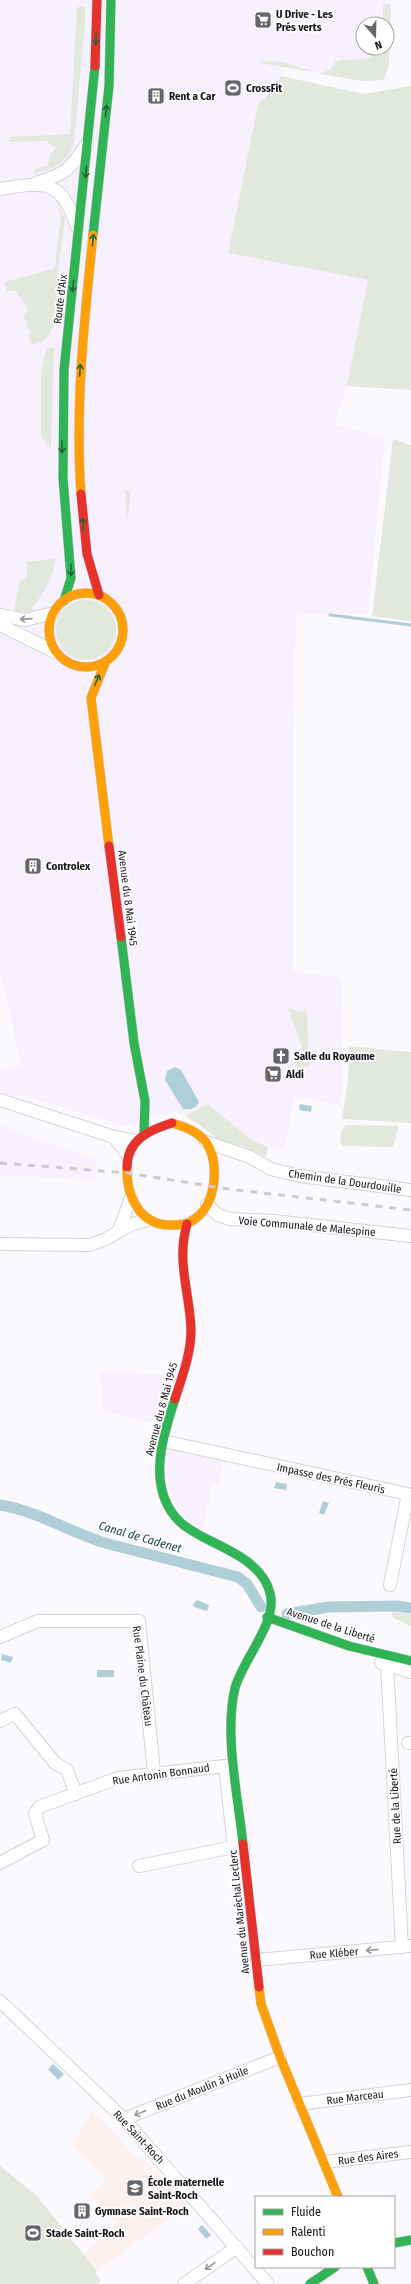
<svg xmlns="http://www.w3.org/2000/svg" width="411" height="2284" font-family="'Fira Sans Condensed',sans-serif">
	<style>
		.built { fill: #f7f1ff; fill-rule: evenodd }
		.education { fill: #fdf1f0 }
		.green { fill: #e3e8dc }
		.water { fill: #afced8 }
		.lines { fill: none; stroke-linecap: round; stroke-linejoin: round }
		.stream { stroke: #afced8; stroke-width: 3 }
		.canal { stroke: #afced8; stroke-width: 11 }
		.street-casing { stroke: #d5d3d8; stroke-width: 14 }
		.fast-casing { stroke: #d5d3d8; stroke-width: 10 }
		.slow-casing { stroke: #d5d3d8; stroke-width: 10 }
		.jam-casing { stroke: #d5d3d8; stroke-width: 10 }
		.street { stroke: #fefeff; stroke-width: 12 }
		.fast { stroke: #30b455; stroke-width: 9 }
		.slow { stroke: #ff9f0a; stroke-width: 9 }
		.jam { stroke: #e5322d; stroke-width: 9 }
		.rail { stroke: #cccccd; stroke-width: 3; stroke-dasharray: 7 7; stroke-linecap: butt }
		.oneway { stroke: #246438 }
		.oneway2 { stroke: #969598 }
		.labels { text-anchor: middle; stroke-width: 3.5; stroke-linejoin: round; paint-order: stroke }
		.poi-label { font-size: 11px; font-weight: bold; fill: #18151b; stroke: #fff; text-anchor: start }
		.street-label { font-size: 11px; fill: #18151b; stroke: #fff }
		.water-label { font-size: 12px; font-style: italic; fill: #19434c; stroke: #fff }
	</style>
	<rect width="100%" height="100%" fill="#fbf9fe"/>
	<path class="built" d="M 0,0 L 392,0 L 389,64 L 384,80 L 363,81 L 285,67 L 279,81 L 258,104 L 228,252 L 368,280 L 347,386 L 335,425 L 385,438 L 368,614 L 296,615 L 293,736 L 293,971 L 341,978 L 343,1088 L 340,1105 L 295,1096 L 284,1150 L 268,1146 L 218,1125 L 172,1111 L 128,1126 L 123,1126 L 19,1094 L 19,1097 L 0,1092 L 0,1070 L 21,1065 L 0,969 ZM 363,24 L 387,24 L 387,48 L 363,48 Z
		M 0,1125 L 97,1160 L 96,1180 L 0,1175 Z
		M 99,1371 L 172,1375 L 161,1425 L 104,1412 Z
		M 177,1447 L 223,1458 L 219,1484 L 213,1483 L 202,1530 L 185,1517 L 167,1489 L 167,1450 L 175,1451 Z"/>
	<path class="education" d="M 92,2110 L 140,2161 L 143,2158 L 183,2200 L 190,2204 L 98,2270 L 84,2254 L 116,2224 L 90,2195 L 106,2180 L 73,2145 Z"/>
	<path class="green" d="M 391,4 L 389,64 L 384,80 L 363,81 L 320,74 L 330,69 L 335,62 C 346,58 357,61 368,58 C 376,55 377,48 387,48 L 387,24 L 383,24 L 383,5 Z
		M 80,6 L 85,7 L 85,22 L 74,143 C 69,162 52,170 35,173 L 34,170 L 48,165 L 50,154 L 56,149 L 46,141 L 8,142 L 10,137 L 70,134 L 77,8 Z
		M 268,61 L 282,62 L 314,72 L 259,63 Z
		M 281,76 L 364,94 L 411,86 L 411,390 L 347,386 L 368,280 L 228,253 L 258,104 L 271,92 Z
		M 55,198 L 65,220 L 58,269 L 55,325 L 46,339 L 32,345 L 28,334 L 31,331 L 26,326 L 28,322 L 23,318 L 28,310 L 16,291 L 7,291 L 5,282 L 55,268 L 61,216 Z
		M 54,347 L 51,449 L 41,437 L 41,371 L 46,349 Z
		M 393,439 L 411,445 L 411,621 L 372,616 Z
		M 125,490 L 131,492 L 127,520 Z
		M 56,559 C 52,579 45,592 32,608 L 33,611 L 24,613 L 14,611 L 20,580 L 27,578 L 27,562 Z
		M56 630a30 30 0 1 1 60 0a30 30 0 1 1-60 0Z
		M 288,1008 L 300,1012 L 307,1011 L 309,1067 L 296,1067 L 294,1063 L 306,1058 Z
		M 349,1046 L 411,1052 L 411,1123 L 342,1119 L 348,1081 Z
		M 208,1104 L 250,1139 L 268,1147 L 266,1157 L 243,1146 L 221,1142 L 200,1125 L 185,1116 Z
		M 346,1125 L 399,1126 L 393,1147 L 343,1146 L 340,1142 L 341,1131 Z
		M 392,1612 L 411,1614 L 411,1626 L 393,1618 Z
		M 0,2166 L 37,2196 L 97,2271 L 95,2273 L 101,2281 L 97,2284 L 0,2284 Z"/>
	<path class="water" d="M 175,1067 L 181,1070 L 199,1102 C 195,1109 191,1110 183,1109 L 165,1080 L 167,1071 Z
		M 300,1104 L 312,1106 L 311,1112 L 299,1110 Z
		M 276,1482 L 287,1484 L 286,1490 L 274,1488 Z
		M 323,1501 L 329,1503 L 324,1515 L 319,1513 Z
		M 197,1600 L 209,1605 L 207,1611 L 194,1607 L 193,1604 Z
		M 2,1654 L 13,1657 L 11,1663 L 1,1660 Z
		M 97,1670 L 114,1670 L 114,1677 L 97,1677 Z
		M 53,2064 L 64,2074 L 58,2080 L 48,2069 Z
		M 202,2225 L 211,2235 L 206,2239 L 198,2229 Z"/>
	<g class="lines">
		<path class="stream" d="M 330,615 L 411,625"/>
		<path class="canal" d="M 0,1505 C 38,1511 69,1532 105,1543 L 238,1577 L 247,1584 L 261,1607
			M 287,1614 L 328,1607 L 397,1606 L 411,1608"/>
		<g class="street-casing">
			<path id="street" d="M 36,183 C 67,173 68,171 87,144
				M 0,189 C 44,182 61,178 77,227
				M 0,615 L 25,620 L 53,613
				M 0,625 L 55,652
				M 0,1100 L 114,1137
				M 206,1142 L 250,1157 L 271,1169 L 300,1176 L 411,1190
				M 128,1155 L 114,1137 L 135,1141
				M 207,1205 L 218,1215 L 230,1219 L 274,1221 L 411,1236
				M 119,1230 L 131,1198
				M 0,1244 L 90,1245 L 106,1239 L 130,1225 L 147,1220
				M 163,1441 L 408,1494 L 390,1585
				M 0,1637 L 38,1621 L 139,1621 L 154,1773
				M 381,1663 L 411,1672
				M 387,1664 L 402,1947
				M 0,1721 L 15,1714 L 55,1763 L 67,1770 L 76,1794
				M 408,1743 L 411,1743
				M 0,1863 L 43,1840 L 35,1814 L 39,1807 L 118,1778 L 225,1766 L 234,1847 L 244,1846
				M 139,1866 L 234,1847
				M 257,1960 L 411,1946
				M 0,2001 L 124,2119 L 268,2284
				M 300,2104 L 411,2090
				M 124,2119 L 280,2057
				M 325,2162 L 411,2152
				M 184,2284 L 237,2247"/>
		</g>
		<g class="fast-casing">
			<path id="fast" d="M 93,235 L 109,86 L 111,0
				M 64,601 L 71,578 L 63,478 L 64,370 L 95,66
				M 121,937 L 134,1043 L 145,1101 L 144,1133
				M 175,1399 C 162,1438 146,1489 180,1522 C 194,1535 215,1542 232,1552 C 249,1561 265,1573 270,1593 C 278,1622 243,1659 235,1688 C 224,1734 238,1797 243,1844
				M 267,1617 L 349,1646 L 411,1661
				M 394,2243 L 411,2240
				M 367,2267 L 374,2284
				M 310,2284 L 335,2267"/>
		</g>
		<g class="slow-casing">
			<path id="slow" d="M 81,494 C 75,408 84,321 93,235
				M49 630a37 37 0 1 1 74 0a37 37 0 1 1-74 0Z
				M 105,663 L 91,698 L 109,846
				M 127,1167 C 126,1195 139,1225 170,1225 C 180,1225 188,1225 196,1218 C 216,1203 220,1163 206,1142 C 197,1131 185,1127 172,1123
				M 259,1987 L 261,2004 L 280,2057 L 338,2197"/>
		</g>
		<g class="jam-casing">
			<path id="jam" d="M 95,66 L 97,0
				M 81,494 L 87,554 L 99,595
				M 109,846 L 121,937
				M 127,1167 C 127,1140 149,1130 172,1123
				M 175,1399 C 182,1377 191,1354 191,1330 C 190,1292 176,1263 187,1224
				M 243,1844 L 259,1987"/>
		</g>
		<use href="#street" class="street"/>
		<use href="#fast" class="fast"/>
		<use href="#slow" class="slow"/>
		<use href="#jam" class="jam"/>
		<path class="rail" d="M 0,1163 L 128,1173 L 228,1189 L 411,1210"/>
	</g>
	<defs><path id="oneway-shaft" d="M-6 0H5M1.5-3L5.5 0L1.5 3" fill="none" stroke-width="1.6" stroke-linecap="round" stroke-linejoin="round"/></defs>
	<g class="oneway">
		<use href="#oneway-shaft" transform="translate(96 39) rotate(92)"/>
		<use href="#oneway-shaft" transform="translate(106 111) rotate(-85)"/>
		<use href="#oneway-shaft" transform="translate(86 172) rotate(96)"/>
		<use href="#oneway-shaft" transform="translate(93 240) rotate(-84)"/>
		<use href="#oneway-shaft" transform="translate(73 286) rotate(97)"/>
		<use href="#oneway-shaft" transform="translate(80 370) rotate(-86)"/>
		<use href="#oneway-shaft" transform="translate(62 447) rotate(89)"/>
		<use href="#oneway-shaft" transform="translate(83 524) rotate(-93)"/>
		<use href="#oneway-shaft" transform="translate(71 570) rotate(90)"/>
		<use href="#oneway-shaft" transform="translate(97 680) rotate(-67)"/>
	</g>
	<g class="oneway2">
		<use href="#oneway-shaft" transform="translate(26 619) rotate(176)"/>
		<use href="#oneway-shaft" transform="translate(372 1950) rotate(175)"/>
		<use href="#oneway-shaft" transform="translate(140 2113) rotate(158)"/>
		<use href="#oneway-shaft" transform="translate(210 2266) rotate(145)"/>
	</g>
	<defs>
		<g id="supermarket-square" transform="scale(0.9)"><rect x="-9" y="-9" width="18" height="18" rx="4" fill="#67656a" stroke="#fff"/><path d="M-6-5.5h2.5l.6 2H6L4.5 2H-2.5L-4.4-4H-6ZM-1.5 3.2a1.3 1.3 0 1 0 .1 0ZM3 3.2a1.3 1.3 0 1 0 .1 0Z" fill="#fff"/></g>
		<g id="stadium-square" transform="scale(0.9)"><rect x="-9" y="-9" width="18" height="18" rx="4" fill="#67656a" stroke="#fff"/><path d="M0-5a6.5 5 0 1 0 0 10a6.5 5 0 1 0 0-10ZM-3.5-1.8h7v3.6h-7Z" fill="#fff"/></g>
		<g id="building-square" transform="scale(0.9)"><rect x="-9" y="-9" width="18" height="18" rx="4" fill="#67656a" stroke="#fff"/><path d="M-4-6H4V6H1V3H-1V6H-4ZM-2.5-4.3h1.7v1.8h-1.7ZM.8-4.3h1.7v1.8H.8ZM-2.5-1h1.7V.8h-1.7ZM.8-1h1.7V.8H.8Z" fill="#fff"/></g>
		<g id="church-square" transform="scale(0.9)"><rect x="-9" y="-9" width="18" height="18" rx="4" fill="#67656a" stroke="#fff"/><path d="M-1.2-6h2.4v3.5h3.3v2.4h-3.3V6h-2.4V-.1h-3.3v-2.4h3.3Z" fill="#fff"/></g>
		<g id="school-square" transform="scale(0.9)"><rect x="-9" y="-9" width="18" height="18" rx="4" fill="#67656a" stroke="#fff"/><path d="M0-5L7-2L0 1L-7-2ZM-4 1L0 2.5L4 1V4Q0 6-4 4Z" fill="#fff"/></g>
	</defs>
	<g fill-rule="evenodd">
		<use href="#supermarket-square" x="263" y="20"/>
		<use href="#stadium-square" x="233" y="88"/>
		<use href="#building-square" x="156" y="96"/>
		<use href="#building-square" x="33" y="866"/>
		<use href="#church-square" x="281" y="1056"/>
		<use href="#supermarket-square" x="273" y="1074"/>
		<use href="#school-square" x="135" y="2188"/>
		<use href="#building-square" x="82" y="2211"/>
		<use href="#stadium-square" x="33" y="2233"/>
	</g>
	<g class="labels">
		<g class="poi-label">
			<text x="276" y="18">U Drive - Les<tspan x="276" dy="13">Prés verts</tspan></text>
			<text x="246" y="92">CrossFit</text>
			<text x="169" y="100">Rent a Car</text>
			<text x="46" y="870">Controlex</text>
			<text x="294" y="1060">Salle du Royaume</text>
			<text x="286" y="1078">Aldi</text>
			<text x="148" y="2186">École maternelle<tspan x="148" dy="13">Saint-Roch</tspan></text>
			<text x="95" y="2215">Gymnase Saint-Roch</text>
			<text x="46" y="2237">Stade Saint-Roch</text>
		</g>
		<g class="street-label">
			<text transform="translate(60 299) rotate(-83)" y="4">Route d'Aix</text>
			<text transform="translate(128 898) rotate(83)" y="4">Avenue du 8 Mai 1945</text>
			<text transform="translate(345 1181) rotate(8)" y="4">Chemin de la Dourdouille</text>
			<text transform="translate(307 1226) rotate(5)" y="4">Voie Communale de Malespine</text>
			<text transform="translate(161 1409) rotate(-75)" y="4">Avenue du 8 Mai 1945</text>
			<text transform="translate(331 1478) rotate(12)" y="4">Impasse des Prés Fleuris</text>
			<text transform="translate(331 1625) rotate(18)" y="4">Avenue de la Liberté</text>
			<text transform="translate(143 1676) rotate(83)" y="4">Rue Plaine du Château</text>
			<text transform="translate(161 1774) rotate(-8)" y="4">Rue Antonin Bonnaud</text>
			<text transform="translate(395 1806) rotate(-93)" y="4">Rue de la Liberté</text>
			<text transform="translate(239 1912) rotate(-96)" y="4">Avenue du Maréchal Leclerc</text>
			<text transform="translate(334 1953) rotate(-5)" y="4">Rue Kléber</text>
			<text transform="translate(202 2088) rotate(-22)" y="4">Rue du Moulin à Huile</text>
			<text transform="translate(355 2097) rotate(-7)" y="4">Rue Marceau</text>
			<text transform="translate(139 2137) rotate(47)" y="4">Rue Saint-Roch</text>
			<text transform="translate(368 2157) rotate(-7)" y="4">Rue des Aires</text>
		</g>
		<g class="water-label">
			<text transform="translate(140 1537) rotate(16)" y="4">Canal de Cadenet</text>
		</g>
	</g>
	<rect x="255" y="2196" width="140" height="72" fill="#ffffff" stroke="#a3a1a4"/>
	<rect x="263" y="2209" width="20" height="6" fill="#30b455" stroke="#a3a1a4"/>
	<text x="291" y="2216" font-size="12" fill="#18151b">Fluide</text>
	<rect x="263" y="2229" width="20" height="6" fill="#ff9f0a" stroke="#a3a1a4"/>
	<text x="291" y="2236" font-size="12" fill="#18151b">Ralenti</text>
	<rect x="263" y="2249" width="20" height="6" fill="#e5322d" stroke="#a3a1a4"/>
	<text x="291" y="2256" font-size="12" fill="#18151b">Bouchon</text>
	<g transform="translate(375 36) rotate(160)"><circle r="19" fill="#ffffff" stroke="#a3a1a4"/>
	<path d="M0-3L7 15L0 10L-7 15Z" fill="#67656a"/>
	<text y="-6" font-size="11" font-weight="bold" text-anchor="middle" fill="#18151b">N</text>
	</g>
</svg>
